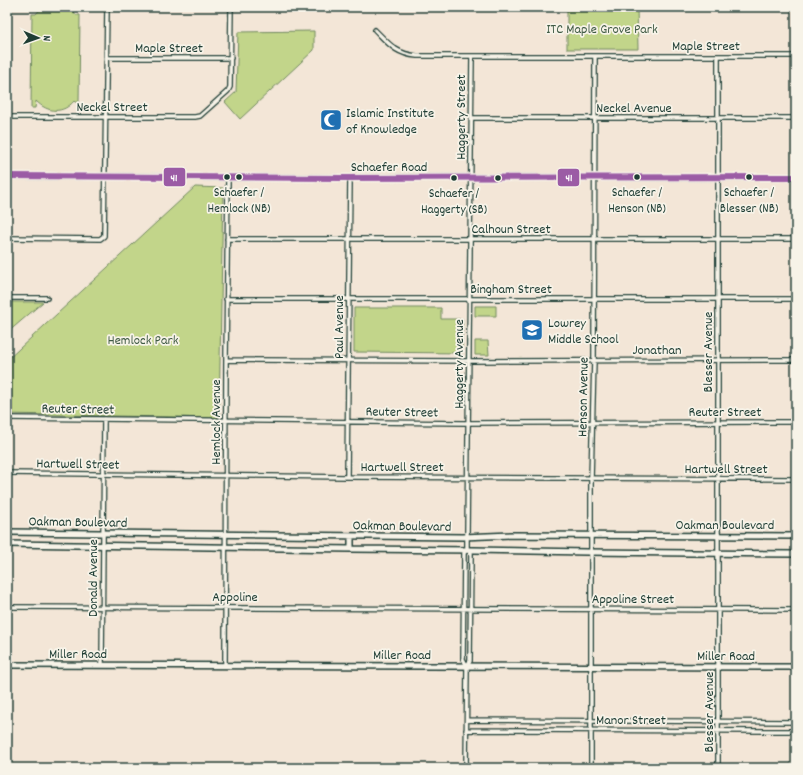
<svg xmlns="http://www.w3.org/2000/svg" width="803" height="775" font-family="Dekko,sans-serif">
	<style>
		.green { fill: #c2d58a; stroke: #70895f }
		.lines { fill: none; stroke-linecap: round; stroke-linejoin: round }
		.street-casing { stroke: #1f3d34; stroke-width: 6 }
		.secondary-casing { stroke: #1f3d34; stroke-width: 8 }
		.street { stroke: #f7f3e8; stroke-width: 3.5 }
		.secondary { stroke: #f7f3e8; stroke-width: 5 }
		.bus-1-casing { stroke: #f7f3e8; stroke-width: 9 }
		.bus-1 { stroke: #9b5ba5; stroke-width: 6 }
		.bus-dot { fill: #1f3d34; stroke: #f7f3e8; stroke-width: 1.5 }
		.labels { text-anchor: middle; stroke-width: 3.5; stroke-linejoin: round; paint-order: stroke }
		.bus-label { font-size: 13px; fill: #1f3d34; stroke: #f7f3e8 }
		.park-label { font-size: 14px; fill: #405b45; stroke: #f7f3e8 }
		.street-label { font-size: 14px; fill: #1f3d34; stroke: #f7f3e8 }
		.poi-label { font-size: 14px; fill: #1f3d34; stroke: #f7f3e8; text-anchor: start }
		.line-badge { stroke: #f7f3e8; stroke-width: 1.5 }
		.badge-label { font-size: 11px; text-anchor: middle; font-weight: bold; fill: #fff }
	</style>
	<rect width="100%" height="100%" fill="#f3e6d7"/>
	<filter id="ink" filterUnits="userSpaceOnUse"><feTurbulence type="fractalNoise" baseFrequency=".025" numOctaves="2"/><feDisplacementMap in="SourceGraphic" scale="8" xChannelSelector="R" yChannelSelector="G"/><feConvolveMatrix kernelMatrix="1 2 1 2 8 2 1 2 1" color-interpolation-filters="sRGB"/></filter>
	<g filter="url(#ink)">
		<path class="green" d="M 42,7 L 69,7 L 73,10 L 76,15 L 80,15 L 79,102 L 75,102 L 74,101 C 63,114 48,113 36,101 L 35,108 L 31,108 L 32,14 L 36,14 Z
			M 567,7 L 637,7 L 638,49 L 567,49 Z
			M 314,31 L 314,50 L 240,119 L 225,102 L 236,92 L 238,32 Z
			M 195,187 L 223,188 L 219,418 L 7,414 L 7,360 Z
			M 7,302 L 43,302 L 7,333 Z
			M 475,306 L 496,306 L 496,316 L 475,316 Z
			M 354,308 L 441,308 L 441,319 L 463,319 L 462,353 L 354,352 Z
			M 475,341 L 488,341 L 489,355 L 475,355 Z"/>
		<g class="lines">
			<g class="street-casing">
				<path id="street" d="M 375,30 C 389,44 396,54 417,56 L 796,56
					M 106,58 L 231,58
					M 7,117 L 195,117 L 200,116 L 228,91 L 230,87 L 231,7
					M 471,118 L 796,118
					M 7,238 L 100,239 L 104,236 L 107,7
					M 227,239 L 796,239
					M 7,298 L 47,298
					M 226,299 L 796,299
					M 226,360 L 474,361 L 796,360
					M 7,418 L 464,423 L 796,422
					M 7,473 L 347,477 L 796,479
					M 347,477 L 350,178
					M 7,607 L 796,610
					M 102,665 L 104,419
					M 225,665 L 226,360 L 228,178
					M 467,666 L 470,661 L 471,553 L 467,550
					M 467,720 L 796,722
					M 466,730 L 796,731
					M 466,768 L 467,666 L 463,659 L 464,553 L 467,550 L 467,533 L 472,56
					M 591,768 L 591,479 L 594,360 L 595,56
					M 718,768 L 718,56"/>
			</g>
			<g class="secondary-casing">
				<path id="secondary" d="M 7,176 L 343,178 L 796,177
					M 7,532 L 463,537 L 511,535 L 796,536
					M 7,544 L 351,549 L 474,550 L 587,552 L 796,554
					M 351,549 L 351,536
					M 7,665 L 796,667"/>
			</g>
			<use href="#street" class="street"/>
			<use href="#secondary" class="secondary"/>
			<g class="bus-1-casing">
				<path id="bus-1" d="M 7,176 L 343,178 L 796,177"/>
			</g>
			<use href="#bus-1" class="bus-1"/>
		</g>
	</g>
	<defs>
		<g id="mosque-square" transform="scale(1.15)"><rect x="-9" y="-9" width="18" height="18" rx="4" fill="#1f6fb2" stroke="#f7f3e8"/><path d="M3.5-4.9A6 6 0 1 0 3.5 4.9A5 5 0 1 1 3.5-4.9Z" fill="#fff"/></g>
		<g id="school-square" transform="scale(1.15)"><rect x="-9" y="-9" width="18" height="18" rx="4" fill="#1f6fb2" stroke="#f7f3e8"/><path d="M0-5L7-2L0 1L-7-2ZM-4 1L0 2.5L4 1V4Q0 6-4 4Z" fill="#fff"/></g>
	</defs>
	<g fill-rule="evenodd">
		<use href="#mosque-square" x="331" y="120"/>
		<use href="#school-square" x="532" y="330"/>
	</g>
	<g class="bus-dot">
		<circle cx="227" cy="177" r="3.5"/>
		<circle cx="239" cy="177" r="3.5"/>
		<circle cx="637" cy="177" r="3.5"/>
		<circle cx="749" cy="177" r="3.5"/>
		<circle cx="454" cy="178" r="3.5"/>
		<circle cx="498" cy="178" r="3.5"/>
	</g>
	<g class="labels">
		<g class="bus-label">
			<text x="239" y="196">Schaefer /<tspan x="239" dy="16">Hemlock (NB)</tspan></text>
			<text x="637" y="196">Schaefer /<tspan x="637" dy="16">Henson (NB)</tspan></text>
			<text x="749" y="196">Schaefer /<tspan x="749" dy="16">Blesser (NB)</tspan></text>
			<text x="454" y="197">Schaefer /<tspan x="454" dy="16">Haggerty (SB)</tspan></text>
		</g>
		<g class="park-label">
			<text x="602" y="33">ITC Maple Grove Park</text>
			<text x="143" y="344">Hemlock Park</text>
		</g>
		<g class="street-label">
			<text x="706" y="50">Maple Street</text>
			<text x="169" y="52">Maple Street</text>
			<text x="112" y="111">Neckel Street</text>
			<text x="634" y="112">Neckel Avenue</text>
			<text transform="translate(460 117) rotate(-90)" y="5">Haggerty Street</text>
			<text x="389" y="171">Schaefer Road</text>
			<text x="511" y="233">Calhoun Street</text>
			<text x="511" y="293">Bingham Street</text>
			<text transform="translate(338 327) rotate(-90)" y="5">Paul Avenue</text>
			<text x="657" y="354">Jonathan</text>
			<text transform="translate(707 352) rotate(-90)" y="5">Blesser Avenue</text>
			<text transform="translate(458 364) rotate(-90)" y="5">Haggerty Avenue</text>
			<text transform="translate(582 397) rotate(-89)" y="5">Henson Avenue</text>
			<text transform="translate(78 408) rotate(1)" y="5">Reuter Street</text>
			<text transform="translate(402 411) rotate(1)" y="5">Reuter Street</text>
			<text x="725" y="416">Reuter Street</text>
			<text transform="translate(215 422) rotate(-90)" y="5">Hemlock Avenue</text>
			<text transform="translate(78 463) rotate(1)" y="5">Hartwell Street</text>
			<text x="402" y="471">Hartwell Street</text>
			<text x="726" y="473">Hartwell Street</text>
			<text transform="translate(78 521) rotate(1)" y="5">Oakman Boulevard</text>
			<text x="725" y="529">Oakman Boulevard</text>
			<text transform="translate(402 525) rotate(1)" y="5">Oakman Boulevard</text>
			<text transform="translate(92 578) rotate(-90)" y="5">Donald Avenue</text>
			<text x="235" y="601">Appoline</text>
			<text x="633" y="603">Appoline Street</text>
			<text x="78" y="658">Miller Road</text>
			<text x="402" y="659">Miller Road</text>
			<text x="726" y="660">Miller Road</text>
			<text transform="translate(708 712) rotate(-90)" y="5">Blesser Avenue</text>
			<text x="631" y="724">Manor Street</text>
		</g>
		<g class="poi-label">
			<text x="346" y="117">Islamic Institute<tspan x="346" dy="16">of Knowledge</tspan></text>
			<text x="548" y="327">Lowrey<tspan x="548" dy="16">Middle School</tspan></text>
		</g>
	</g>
	<g class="line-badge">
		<rect x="163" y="167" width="23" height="20" rx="4" fill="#9b5ba5"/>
		<rect x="557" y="168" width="23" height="19" rx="4" fill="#9b5ba5"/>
	</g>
	<g class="badge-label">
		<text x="174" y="181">41</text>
		<text x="569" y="181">41</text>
	</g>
	<rect width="803" height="775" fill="none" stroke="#f7f3e8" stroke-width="24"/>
	<rect x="12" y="12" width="779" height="751" fill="none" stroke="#1f3d34" stroke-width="1.5" filter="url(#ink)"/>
	<g transform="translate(38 38) rotate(92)" stroke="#f7f3e8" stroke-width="3" paint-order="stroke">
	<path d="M0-3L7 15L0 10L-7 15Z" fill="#1f3d34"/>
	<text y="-6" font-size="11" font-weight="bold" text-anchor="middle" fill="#1f3d34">N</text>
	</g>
</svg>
